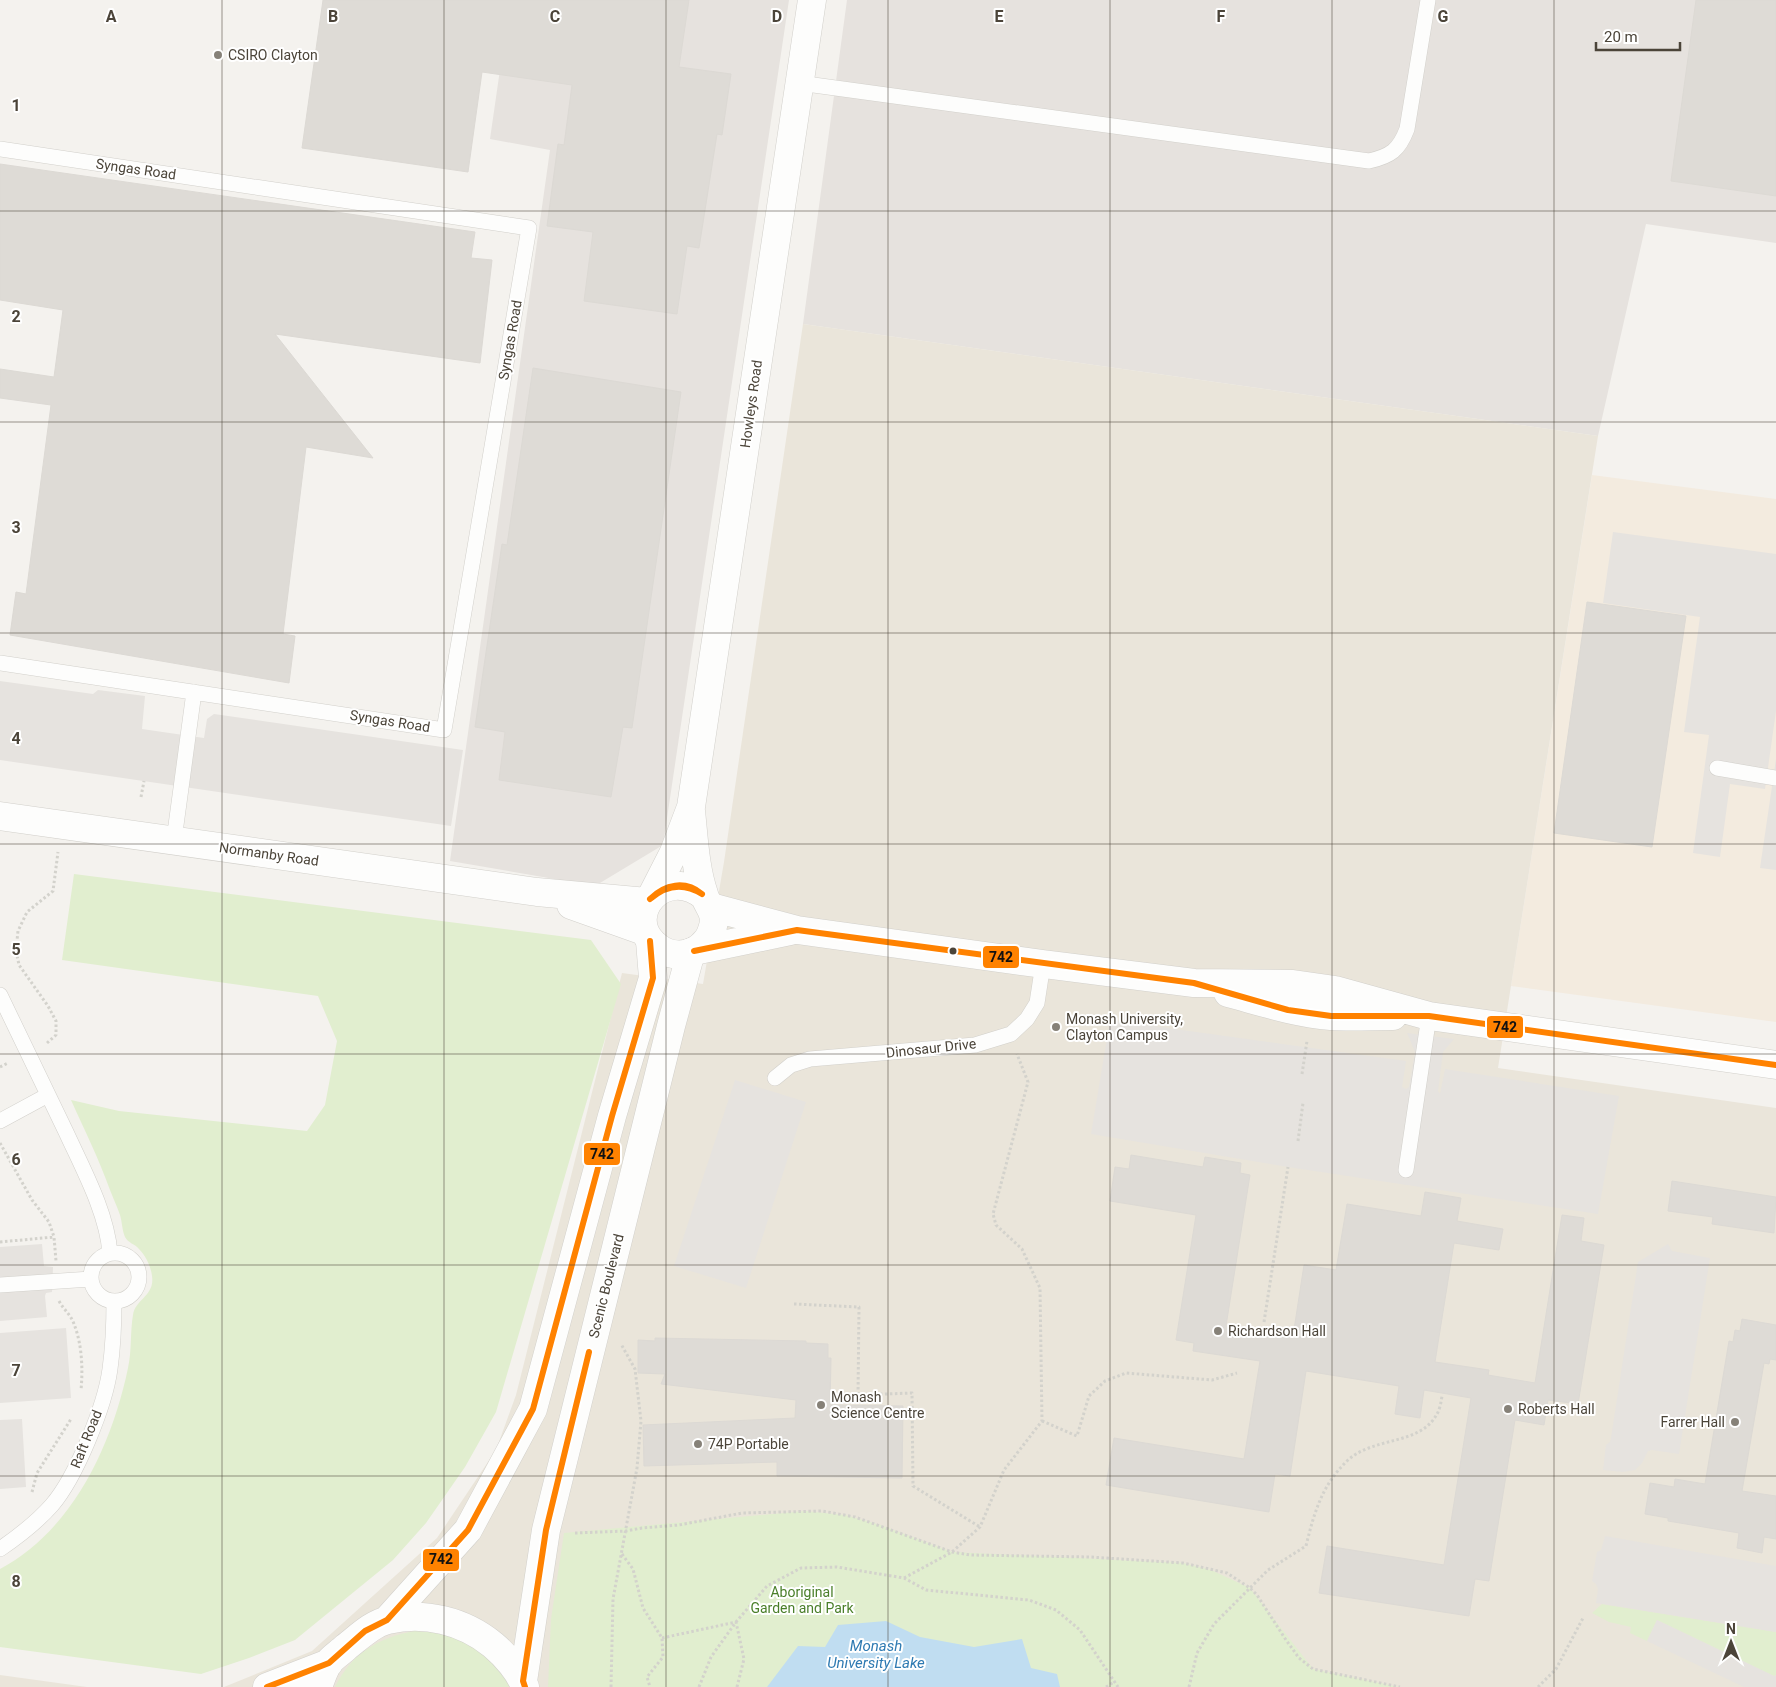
<svg xmlns="http://www.w3.org/2000/svg" width="1776" height="1687" font-family="Roboto,sans-serif">
	<style>
		.commercial { fill: #f3ebdf }
		.industrial { fill: #e6e2de }
		.education { fill: #eae5da }
		.green { fill: #e1eecf }
		.parking { fill: #e6e3df }
		.water { fill: #c0ddf1 }
		.building { fill: #dedbd6; stroke: #dcd9d4 }
		.lines { fill: none; stroke-linecap: round; stroke-linejoin: round }
		.service-casing { stroke: #d2d0cb; stroke-width: 16 }
		.minor-casing { stroke: #d2d0cb; stroke-width: 29 }
		.tertiary-casing { stroke: #d2d0cb; stroke-width: 29 }
		.path { stroke: #d3d2cc; stroke-width: 3; stroke-dasharray: 2.5 2.5; stroke-linecap: butt }
		.service { stroke: #fdfdfc; stroke-width: 15 }
		.minor { stroke: #fdfdfc; stroke-width: 28 }
		.tertiary { stroke: #fdfdfc; stroke-width: 28 }
		.bus-1-casing { stroke: #fff; stroke-width: 10 }
		.bus-1 { stroke: #ff8200; stroke-width: 6 }
		.grid { fill: none; stroke: #4b4439; stroke-width: 1; stroke-opacity: 0.55 }
		.poi-dot { fill: #868178; stroke: #fff; stroke-width: 2 }
		.bus-dot { fill: #4b4439; stroke: #fff; stroke-width: 2 }
		.labels { text-anchor: middle; stroke-width: 4; stroke-linejoin: round; paint-order: stroke }
		.poi-label { font-size: 14px; fill: #4b4439; stroke: #fff; text-anchor: start }
		.street-label { font-size: 14px; fill: #4b4439; stroke: #fff }
		.park-label { font-size: 14px; fill: #4a7f2a; stroke: #fff }
		.water-label { font-size: 15px; font-style: italic; fill: #2e7ab2; stroke: #fff }
		.grid-label { font-size: 16px; text-anchor: middle; font-weight: bold; fill: #4b4439; stroke: #fff; stroke-width: 4; stroke-linejoin: round; paint-order: stroke }
		.line-badge { stroke: #fff; stroke-width: 2 }
		.pale-badge-label { font-size: 14px; text-anchor: middle; font-weight: bold; fill: #111 }
	</style>
	<rect width="100%" height="100%" fill="#f4f2ee"/>
	<path class="commercial" d="M 1592,475 L 1776,499 L 1776,1022 L 1511,986 Z"/>
	<path class="industrial" d="M 510,0 L 789,0 L 663,845 L 595,886 L 450,861 L 550,150 L 490,139 Z
		M 847,0 L 1776,0 L 1776,243 L 1646,224 L 1598,436 L 803,324 Z"/>
	<path class="education" d="M 803,324 L 1598,436 L 1498,1068 L 1776,1108 L 1776,1687 L 224,1687 L 312,1651 L 437,1538 L 496,1450 L 516,1395 L 622,973 L 703,984 L 724,862 Z
		M 0,1675 L 87,1687 L 0,1687 Z"/>
	<path class="green" d="M 74,874 L 591,940 L 621,984 L 496,1412 L 465,1467 L 426,1523 L 393,1560 L 295,1640 L 249,1658 L 201,1674 L 0,1647 L 0,1569 C 73,1530 112,1445 128,1368 C 132,1350 130,1332 133,1315 C 135,1299 155,1296 152,1276 C 151,1267 146,1256 139,1249 C 135,1244 128,1243 125,1237 C 122,1230 122,1221 120,1215 C 117,1206 113,1198 110,1190 C 99,1159 84,1129 71,1100 L 119,1111 L 307,1131 L 325,1105 L 337,1041 L 318,996 L 62,960 Z
		M 805,1511 L 845,1515 L 880,1525 L 952,1552 L 1183,1563 L 1211,1570 L 1250,1588 L 1313,1669 L 1399,1687 L 548,1687 L 551,1619 L 564,1533 Z
		M 1602,1604 L 1776,1632 L 1776,1675 L 1774,1676 L 1657,1620 L 1647,1641 L 1630,1633 L 1631,1627 L 1609,1622 L 1592,1613 Z
		M 414,1631 C 438,1632 464,1634 484,1650 C 494,1657 505,1676 513,1687 L 335,1687 C 352,1653 378,1638 414,1631 Z"/>
	<path class="parking" d="M 1613,532 L 1776,554 L 1776,711 L 1765,789 L 1730,784 L 1720,857 L 1693,853 L 1709,735 L 1684,732 L 1700,617 L 1603,603 Z
		M 0,681 L 93,694 L 98,690 L 145,696 L 142,729 L 204,738 L 207,719 L 214,714 L 463,750 L 451,826 L 0,760 Z
		M 1776,759 L 1776,870 L 1760,868 Z
		M 1110,1020 L 1406,1061 L 1402,1087 L 1406,1089 L 1409,1087 L 1415,1052 L 1407,1033 L 1454,1039 L 1443,1052 L 1438,1091 L 1440,1094 L 1445,1069 L 1619,1096 L 1598,1214 L 1288,1167 L 1091,1134 Z
		M 735,1080 L 806,1102 L 746,1288 L 674,1266 Z
		M 42,1244 L 44,1266 L 53,1267 L 52,1292 L 46,1293 L 45,1296 L 47,1317 L 0,1321 L 0,1247 Z
		M 1668,1244 L 1672,1251 L 1710,1258 L 1679,1454 L 1652,1450 L 1648,1451 L 1642,1463 L 1635,1470 L 1623,1472 L 1603,1470 L 1606,1445 L 1610,1442 L 1611,1438 L 1638,1262 Z
		M 66,1328 L 71,1398 L 0,1403 L 0,1333 Z
		M 22,1419 L 26,1487 L 0,1489 L 0,1420 Z
		M 1605,1536 L 1776,1566 L 1776,1632 L 1596,1603 L 1598,1589 L 1596,1584 L 1592,1581 L 1597,1552 L 1601,1550 Z
		M 1657,1620 L 1774,1676 L 1776,1675 L 1776,1687 L 1744,1687 L 1647,1641 Z"/>
	<path class="water" d="M 886,1621 L 920,1637 L 974,1647 L 1022,1639 L 1031,1668 L 1057,1674 L 1060,1687 L 767,1687 L 798,1646 L 825,1647 L 838,1625 Z"/>
	<path class="building" d="M 323,0 L 689,0 L 679,67 L 731,74 L 722,135 L 717,134 L 699,248 L 687,246 L 677,314 L 584,301 L 593,232 L 547,226 L 558,144 L 564,145 L 572,85 L 482,72 L 468,172 L 302,148 Z
		M 1696,0 L 1776,0 L 1776,196 L 1671,181 Z
		M 0,164 L 475,232 L 471,258 L 492,260 L 480,363 L 275,334 L 373,458 L 306,447 L 283,634 L 295,636 L 289,683 L 10,635 L 16,592 L 26,594 L 51,405 L 0,398 L 0,369 L 54,377 L 63,310 L 0,300 Z
		M 533,368 L 681,392 L 632,728 L 623,727 L 611,797 L 499,780 L 505,732 L 475,727 L 502,544 L 507,545 Z
		M 1587,602 L 1686,616 L 1652,847 L 1554,833 Z
		M 1131,1155 L 1203,1167 L 1205,1157 L 1241,1163 L 1240,1173 L 1250,1175 L 1226,1326 L 1293,1336 L 1304,1265 L 1336,1270 L 1347,1204 L 1421,1216 L 1425,1192 L 1461,1198 L 1457,1221 L 1503,1229 L 1499,1250 L 1454,1243 L 1435,1362 L 1489,1370 L 1488,1375 L 1535,1383 L 1562,1215 L 1584,1218 L 1581,1241 L 1604,1245 L 1578,1404 L 1548,1400 L 1544,1425 L 1515,1420 L 1489,1581 L 1475,1579 L 1469,1616 L 1319,1593 L 1327,1546 L 1444,1565 L 1471,1398 L 1424,1390 L 1420,1418 L 1395,1414 L 1399,1386 L 1306,1371 L 1290,1476 L 1275,1474 L 1269,1512 L 1106,1485 L 1114,1438 L 1244,1459 L 1260,1361 L 1193,1351 L 1194,1343 L 1176,1340 L 1196,1215 L 1110,1201 L 1115,1167 L 1129,1169 Z
		M 1672,1181 L 1776,1197 L 1774,1233 L 1712,1224 L 1713,1217 L 1668,1211 Z
		M 1742,1319 L 1776,1325 L 1776,1360 L 1770,1359 L 1769,1364 L 1764,1363 L 1742,1491 L 1776,1496 L 1776,1539 L 1764,1537 L 1762,1553 L 1737,1548 L 1739,1533 L 1668,1521 L 1668,1518 L 1645,1514 L 1650,1483 L 1674,1487 L 1675,1479 L 1705,1484 L 1729,1341 L 1733,1342 L 1735,1330 L 1740,1331 Z
		M 655,1338 L 806,1341 L 806,1343 L 828,1344 L 828,1358 L 831,1358 L 830,1405 L 903,1406 L 902,1478 L 777,1476 L 777,1462 L 644,1466 L 643,1425 L 795,1418 L 796,1400 L 661,1384 L 665,1374 L 638,1373 L 638,1340 L 655,1341 Z"/>
	<g class="lines">
		<g class="service-casing">
			<path id="service" d="M 799,83 L 1369,161 C 1391,156 1399,150 1407,129 L 1428,0
				M 0,149 L 529,228 L 444,730 L 0,663
				M 1717,768 L 1776,778
				M 174,840 L 194,692
				M 0,995 C 22,1041 44,1087 66,1132 C 83,1169 107,1213 110,1253
				M 775,1078 L 791,1065 L 810,1059 L 975,1045 L 1011,1034 L 1027,1019 L 1037,1003 L 1043,964
				M 0,1121 L 48,1095
				M 1406,1170 L 1429,1016
				M91 1277a24 24 0 1 1 48 0a24 24 0 1 1-48 0Z
				M 0,1285 L 91,1279
				M 0,1549 C 19,1536 37,1522 52,1505 C 76,1477 105,1406 110,1369 C 113,1347 114,1324 114,1301"/>
		</g>
		<g class="minor-casing">
			<path id="minor" d="M 387,1620 L 468,1530 L 533,1409 L 612,1116 L 653,978 L 650,941
				M 523,1681 L 546,1530 L 671,1026 L 691,952
				M 267,1687 L 329,1663
				M 318,1687 C 321,1679 324,1669 329,1662 C 333,1657 341,1652 346,1647 C 359,1637 372,1624 388,1620 C 424,1611 464,1621 493,1645 C 505,1655 520,1672 525,1687"/>
		</g>
		<g class="tertiary-casing">
			<path id="tertiary" d="M 691,811 C 694,838 695,868 704,894 C 706,903 713,909 714,919 C 714,925 711,935 707,940 C 698,951 688,956 673,954 C 666,953 659,949 654,944 C 622,915 664,864 704,896
				M 0,816 L 537,892 L 647,902
				M 651,897 L 674,852 L 691,807 L 812,0
				M 571,905 L 644,931
				M 711,907 L 797,930 L 1043,964 L 1194,983 L 1293,984 L 1335,990 L 1429,1016 L 1776,1065
				M 694,951 L 790,931
				M 1228,993 C 1262,1002 1295,1013 1331,1016 C 1351,1017 1372,1016 1393,1016"/>
		</g>
		<path class="path" d="M 141,797 L 144,781
			M 47,1043 L 56,1035 L 56,1021 L 48,1006 L 19,965 L 16,950 L 18,931 L 27,912 L 53,891 L 58,852
			M 0,1067 L 8,1063
			M 1302,1074 L 1307,1041
			M 1298,1141 L 1303,1103
			M 0,1143 L 32,1200 L 49,1222 L 54,1237 L 56,1261
			M 0,1242 L 54,1237
			M 59,1301 C 64,1310 71,1315 74,1324 C 82,1344 83,1369 81,1390
			M 794,1304 L 859,1307 L 858,1395 L 912,1393 L 913,1486 L 980,1527
			M 1264,1322 L 1288,1167
			M 1042,1421 L 1077,1436 L 1089,1396 L 1105,1381 L 1126,1373 L 1212,1380 L 1237,1373
			M 32,1492 L 37,1473 L 71,1419
			M 575,1533 L 626,1531 L 642,1528 L 679,1525 L 742,1513 L 822,1511 L 855,1517 L 952,1552 L 970,1555 L 1090,1557 L 1183,1563 L 1227,1573 L 1250,1588 L 1257,1595 L 1286,1640 L 1299,1658 L 1313,1669 L 1400,1687
			M 622,1554 L 633,1569 L 643,1608 L 662,1638 L 663,1657 L 647,1677 L 650,1687
			M 904,1578 L 952,1552 L 980,1527 L 1004,1470 L 1042,1421 L 1040,1288 L 1022,1249 L 996,1225 L 993,1214 L 1028,1082 L 1017,1054
			M 662,1638 L 736,1622 L 744,1659 L 737,1687
			M 611,1687 L 613,1599 L 637,1468 L 641,1421 L 635,1369 L 621,1344
			M 699,1687 L 711,1657 L 736,1622 L 767,1586 L 801,1568 L 837,1567 L 904,1578 L 926,1590 L 1029,1600 L 1056,1610 L 1080,1630 L 1118,1687
			M 1106,1687 L 1114,1682
			M 1189,1687 L 1197,1653 L 1214,1624 L 1268,1570 L 1306,1546 C 1314,1513 1322,1485 1347,1461 C 1373,1436 1420,1446 1437,1414 C 1440,1409 1441,1402 1442,1396
			M 1538,1687 L 1556,1669 L 1583,1618"/>
		<use href="#service" class="service"/>
		<use href="#minor" class="minor"/>
		<use href="#tertiary" class="tertiary"/>
		<g class="bus-1-casing">
			<path id="bus-1" d="M 650,899 C 665,884 685,880 702,894
				M 650,899 C 666,885 683,882 702,894
				M 694,951 L 797,930 L 1194,983 L 1288,1010 L 1331,1016 L 1429,1016 L 1776,1065
				M 267,1687 L 329,1663 L 365,1631 L 387,1620 L 468,1530 L 533,1409 L 612,1116 L 653,978 L 650,941
				M 525,1687 L 523,1681 L 546,1530 L 589,1352"/>
		</g>
		<use href="#bus-1" class="bus-1"/>
	</g>
	<path class="grid" d="M 222,0 L 222,1687M 444,0 L 444,1687M 666,0 L 666,1687M 888,0 L 888,1687M 1110,0 L 1110,1687M 1332,0 L 1332,1687M 1554,0 L 1554,1687M 0,211 L 1776,211M 0,422 L 1776,422M 0,633 L 1776,633M 0,844 L 1776,844M 0,1054 L 1776,1054M 0,1265 L 1776,1265M 0,1476 L 1776,1476"/>
	<g class="poi-dot">
		<circle cx="218" cy="55" r="5"/>
		<circle cx="1056" cy="1027" r="5"/>
		<circle cx="1218" cy="1331" r="5"/>
		<circle cx="821" cy="1405" r="5"/>
		<circle cx="1508" cy="1409" r="5"/>
		<circle cx="1735" cy="1422" r="5"/>
		<circle cx="698" cy="1444" r="5"/>
	</g>
	<circle class="bus-dot" cx="953" cy="951" r="4.5"/>
	<g class="labels">
		<g class="poi-label">
			<text x="228" y="60">CSIRO Clayton</text>
			<text x="1066" y="1024">Monash University,<tspan x="1066" dy="16">Clayton Campus</tspan></text>
			<text x="1228" y="1336">Richardson Hall</text>
			<text x="831" y="1402">Monash<tspan x="831" dy="16">Science Centre</tspan></text>
			<text x="1518" y="1414">Roberts Hall</text>
			<text x="1725" y="1427" text-anchor="end">Farrer Hall</text>
			<text x="708" y="1449">74P Portable</text>
		</g>
		<g class="street-label">
			<text transform="translate(136 169) rotate(8)" y="5">Syngas Road</text>
			<text transform="translate(510 340) rotate(-80)" y="5">Syngas Road</text>
			<text transform="translate(751 404) rotate(-82)" y="5">Howleys Road</text>
			<text transform="translate(390 721) rotate(9)" y="5">Syngas Road</text>
			<text transform="translate(269 854) rotate(8)" y="5">Normanby Road</text>
			<text transform="translate(931 1048) rotate(-6)" y="5">Dinosaur Drive</text>
			<text transform="translate(606 1286) rotate(-76)" y="5">Scenic Boulevard</text>
			<text transform="translate(86 1439) rotate(-68)" y="5">Raft Road</text>
		</g>
		<g class="park-label">
			<text x="802" y="1597">Aboriginal<tspan x="802" dy="16">Garden and Park</tspan></text>
		</g>
		<g class="water-label">
			<text x="876" y="1651">Monash<tspan x="876" dy="17">University Lake</tspan></text>
		</g>
	</g>
	<g class="grid-label">
		<text x="111" y="22">A</text>
		<text x="333" y="22">B</text>
		<text x="555" y="22">C</text>
		<text x="777" y="22">D</text>
		<text x="999" y="22">E</text>
		<text x="1221" y="22">F</text>
		<text x="1443" y="22">G</text>
		<text x="16" y="111">1</text>
		<text x="16" y="322">2</text>
		<text x="16" y="533">3</text>
		<text x="16" y="744">4</text>
		<text x="16" y="955">5</text>
		<text x="16" y="1165">6</text>
		<text x="16" y="1376">7</text>
		<text x="16" y="1587">8</text>
	</g>
	<g class="line-badge">
		<rect x="982" y="945" width="38" height="24" rx="5" fill="#ff8200"/>
		<rect x="1486" y="1015" width="38" height="24" rx="5" fill="#ff8200"/>
		<rect x="583" y="1142" width="38" height="24" rx="5" fill="#ff8200"/>
		<rect x="422" y="1548" width="38" height="24" rx="5" fill="#ff8200"/>
	</g>
	<g class="pale-badge-label">
		<text x="1001" y="962">742</text>
		<text x="1505" y="1032">742</text>
		<text x="602" y="1159">742</text>
		<text x="441" y="1564">742</text>
	</g>
	<g transform="translate(1731 1642)" stroke="#ffffff" stroke-width="4" paint-order="stroke">
	<path d="M0-4L9 19L0 12L-9 19Z" fill="#4b4439"/>
	<text y="-8" font-size="14" font-weight="bold" text-anchor="middle" fill="#4b4439">N</text>
	</g>
	<path d="M1596 42v8h84v-8" fill="none" stroke="#4b4439" stroke-width="2.5"/>
	<text x="1604" y="42" font-size="15" fill="#4b4439" stroke="#ffffff" stroke-width="4" paint-order="stroke">20 m</text>
</svg>
